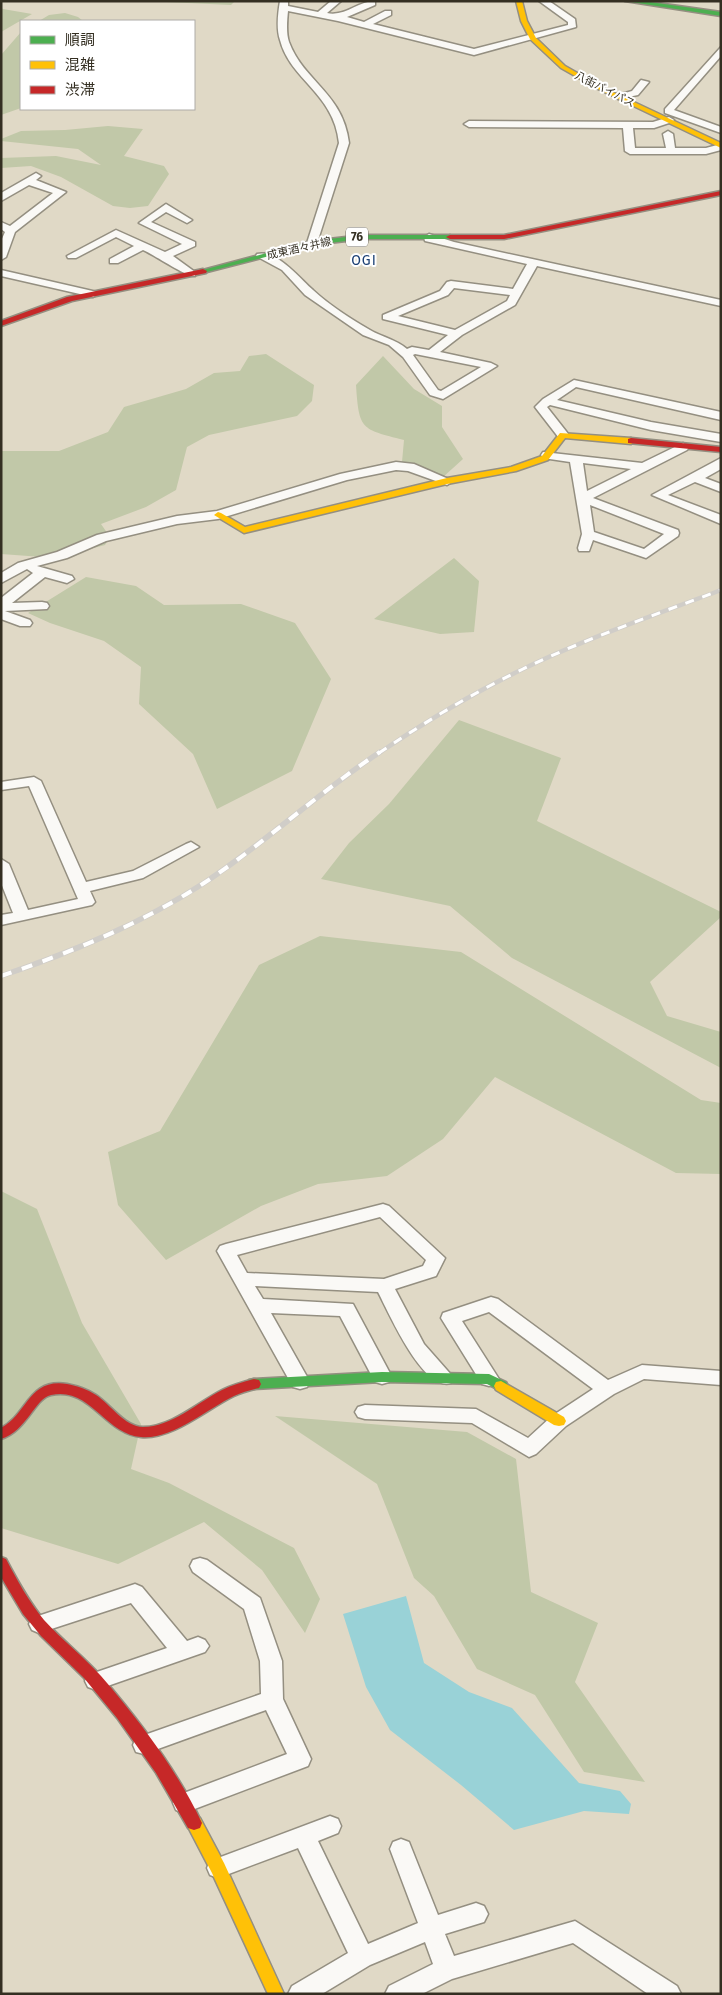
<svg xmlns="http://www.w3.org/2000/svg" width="722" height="1995" font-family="'Fira Sans','Noto Sans JP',sans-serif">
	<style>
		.green { fill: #c1c8a8 }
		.water { fill: #99d2d7 }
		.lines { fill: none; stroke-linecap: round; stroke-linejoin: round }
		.street-casing { stroke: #948f81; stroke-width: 3 }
		.fast-casing { stroke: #948f81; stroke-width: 3 }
		.slow-casing { stroke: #948f81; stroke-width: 3 }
		.jam-casing { stroke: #948f81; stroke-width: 3 }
		.street { fill: #faf9f6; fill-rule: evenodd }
		.fast { fill: #4caf50; fill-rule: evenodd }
		.slow { fill: #ffc107; fill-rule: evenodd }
		.jam { fill: #c62828; fill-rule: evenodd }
		.rail-far1-casing { stroke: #d0cdc8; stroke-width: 4.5 }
		.rail-casing { stroke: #d0cdc8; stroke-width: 5.5 }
		.rail-far1 { stroke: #fff; stroke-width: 3; stroke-dasharray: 9; stroke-linecap: butt }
		.rail { stroke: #fff; stroke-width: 4; stroke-dasharray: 11; stroke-linecap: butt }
		.labels { text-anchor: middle; stroke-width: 4; stroke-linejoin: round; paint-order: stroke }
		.far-street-label { font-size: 11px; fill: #342f22; stroke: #fff }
		.shield { fill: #fff; stroke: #716d64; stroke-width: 1 }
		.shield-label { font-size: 12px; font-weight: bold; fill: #342f22 }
		.far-quarter-label { font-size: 14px; letter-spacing: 1px; fill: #1b3f74; stroke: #fff }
	</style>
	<rect width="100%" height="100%" fill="#e0d9c6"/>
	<path class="green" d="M 145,1 L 235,1 L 231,5 Z
		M 1,8 L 3,9 L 32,14 L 1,32 Z
		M 65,13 L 78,17 L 83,21 L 39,21 L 49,15 Z
		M 21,32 L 21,108 L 1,115 L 1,55 Z
		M 108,126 L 143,129 L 124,156 L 164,166 L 169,174 L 148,206 L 130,208 L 113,206 L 61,177 L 31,166 L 1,168 L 1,158 L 56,156 L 101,165 L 78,149 L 1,141 L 1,139 L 21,131 L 65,130 Z
		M 266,354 L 314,385 L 312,401 L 297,416 L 209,435 L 187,447 L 176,490 L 146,507 L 101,524 L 110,537 L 105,545 L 56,558 L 1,554 L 1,451 L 59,451 L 108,432 L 124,407 L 186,389 L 214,373 L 240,371 L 249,356 Z
		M 383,356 L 414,389 L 442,406 L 442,427 L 463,459 L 442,478 L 402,462 L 404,440 C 361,429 359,430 356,385 Z
		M 454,558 L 479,581 L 474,632 L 440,634 L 374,619 Z
		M 86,577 L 136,586 L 164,605 L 241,604 L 295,623 L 331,679 L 292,771 L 217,809 L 193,754 L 139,704 L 141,667 L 104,641 L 50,623 L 28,613 Z
		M 459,720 L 561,758 L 537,821 L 721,912 L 721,917 L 650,982 L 667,1016 L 721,1032 L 721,1068 L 512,958 L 450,906 L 321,879 L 349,843 L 389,804 Z
		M 320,936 L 461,952 L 701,1100 L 721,1103 L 721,1174 L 676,1173 L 495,1077 L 443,1139 L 387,1176 L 318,1184 L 261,1206 L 166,1260 L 118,1205 L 108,1152 L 160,1131 L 259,965 Z
		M 1,1191 L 37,1209 L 82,1323 L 141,1424 L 131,1469 L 169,1483 L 294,1548 L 320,1599 L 305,1633 L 262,1570 L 204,1522 L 118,1564 L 1,1528 Z
		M 275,1416 L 467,1432 L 516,1459 L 531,1592 L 598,1623 L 575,1682 L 645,1782 L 584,1772 L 535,1695 L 477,1669 L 434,1596 L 414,1578 L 377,1484 Z"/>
	<path class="water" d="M 406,1596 L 424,1663 L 469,1692 L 512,1708 L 579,1783 L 620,1791 L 631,1804 L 629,1814 L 584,1811 L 514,1830 L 461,1785 L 390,1730 L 366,1687 L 343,1614 Z"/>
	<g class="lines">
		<g class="street-casing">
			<path id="street" d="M 280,1 L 288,1 L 288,6 L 318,12 L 331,1 L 341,1 L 327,13 C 345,17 358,1 375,1 L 375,5 L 347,17 L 364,22 L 385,11 L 391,11 L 391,15 L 373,24 L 474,49 L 568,25 L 568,22 L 539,1 L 549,1 L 575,19 L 576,27 L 474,55 L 338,21 L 288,11 C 287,21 286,33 289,42 C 304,82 343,93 349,143 L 317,243 L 312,246 L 307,243 L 339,143 C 334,93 290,80 280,40 C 276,28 278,13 280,1 Z
				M 721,47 L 721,56 L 674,110 L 721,127 L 721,133 L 665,113 L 665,109 Z
				M 641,80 L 649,82 L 638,95 L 618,99 L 618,95 L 632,91 Z
				M 669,117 L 674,120 L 672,122 L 654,128 L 633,128 L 635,148 L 666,148 L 663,134 L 668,131 L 673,134 L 675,148 L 706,148 L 721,144 L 721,150 L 706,154 L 630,154 L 625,151 L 623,128 L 469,127 L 464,124 L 469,121 L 653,122 Z
				M 36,173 L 41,176 L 36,180 L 66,192 L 15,232 L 6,257 L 1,260 L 1,241 L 5,232 L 1,229 L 1,222 L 10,226 L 53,193 L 29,185 L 1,201 L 1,193 Z
				M 166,204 L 192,220 L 187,223 L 166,212 L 151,222 L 195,242 L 195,246 L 173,256 L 195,272 L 195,276 C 188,278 153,254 143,250 L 118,263 L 110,263 L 110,259 L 134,246 L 116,237 L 76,258 L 68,258 L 67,256 L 116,230 L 165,252 L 182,244 L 139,223 Z
				M 429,234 L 454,242 L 721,300 L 721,306 L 537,266 L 515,305 L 462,335 L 440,352 L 491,363 L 497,366 L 443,399 L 430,395 L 403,357 L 389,345 L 363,335 L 305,295 L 282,270 L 256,256 L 257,254 C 277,249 300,279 313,290 C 329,305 351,319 370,330 C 382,337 395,339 407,349 L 412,347 L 429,350 L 448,335 L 383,319 L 383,315 L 440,291 L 447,282 L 451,281 L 513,289 L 527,264 L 425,241 L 424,237 ZM 454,288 L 510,295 L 507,301 L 455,330 L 398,316 L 448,295 ZM 415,354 L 481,367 L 441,391 L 438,390 L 413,355 Z
				M 1,270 L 97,292 L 98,294 L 93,297 L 1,276 Z
				M 574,380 L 721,412 L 721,420 L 576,387 L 557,400 L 651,422 L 721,434 L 721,442 L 651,430 L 550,405 L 547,407 L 569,435 L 563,439 L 559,438 L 535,407 L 543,399 Z
				M 683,443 L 689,447 L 687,450 L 593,498 L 678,530 L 679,533 L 678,536 L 646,558 L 593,540 L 589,551 L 579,551 L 578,548 L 582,534 L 570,462 L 543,458 L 541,455 L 543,452 L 642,463 ZM 583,463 L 631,469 L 587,491 ZM 590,505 L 664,534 L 644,549 L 594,532 Z
				M 721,458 L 721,469 L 705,478 L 721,484 L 721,492 L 695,482 L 668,495 L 721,515 L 721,524 L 652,495 Z
				M 396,462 L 414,464 L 453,481 L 447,485 L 408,471 L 396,470 L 347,480 L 218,519 L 177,524 L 106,541 L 67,558 L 37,566 L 72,576 L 74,579 L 67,583 L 45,577 L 12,603 L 42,602 L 47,603 L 49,606 L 47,609 L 5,611 L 30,620 L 32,623 L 30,626 L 20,626 L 1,619 L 1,598 L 33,573 L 27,569 L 1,583 L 1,573 L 18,563 L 57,552 L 97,535 L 177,516 L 217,511 L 340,474 Z
				M 34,777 L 41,781 L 86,882 L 133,871 L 186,844 L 191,842 L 199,847 L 143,878 L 90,891 L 95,902 L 92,905 L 1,925 L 1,915 L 13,913 L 1,883 L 1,859 L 9,864 L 28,910 L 78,899 L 29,786 L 1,790 L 1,782 Z
				M 383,1204 L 389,1206 L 445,1258 L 436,1276 L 395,1289 L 424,1344 L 454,1378 L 451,1383 C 423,1392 389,1313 378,1292 L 255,1286 L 263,1299 L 353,1304 L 392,1377 L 389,1382 L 382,1384 L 375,1382 L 340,1316 L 271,1313 L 310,1382 L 307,1387 L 300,1389 L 293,1387 L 217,1251 L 220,1246 L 226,1244 ZM 380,1217 L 426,1260 L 423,1266 L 384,1279 L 247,1273 L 237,1255 Z
				M 491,1297 L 498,1299 L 608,1380 L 642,1365 L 721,1371 L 721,1385 L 644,1379 L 614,1394 L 566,1426 L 536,1454 L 529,1457 L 472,1423 L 365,1419 L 358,1417 L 355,1412 L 358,1407 L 365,1405 L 476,1409 L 528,1438 L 552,1416 L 593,1389 L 489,1312 L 462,1321 L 499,1379 L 496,1384 L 489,1386 L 482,1384 L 441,1318 L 443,1313 Z
				M 200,1558 L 207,1560 L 260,1598 L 282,1661 L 283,1699 L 311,1759 L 308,1766 L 184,1813 L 176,1810 L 173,1803 L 176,1796 L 287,1754 L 266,1710 L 144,1754 L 136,1752 L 133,1745 L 136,1738 L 261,1694 L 260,1661 L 244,1609 L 193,1572 L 190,1566 L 193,1560 Z
				M 135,1584 L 142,1587 L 187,1641 L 198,1637 L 205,1640 L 209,1646 L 205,1652 L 96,1690 L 88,1687 L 85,1681 L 88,1675 L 167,1648 L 131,1603 L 39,1633 L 32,1630 L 29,1624 L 32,1618 Z
				M 330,1816 L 338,1819 L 341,1826 L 338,1833 L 318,1841 L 368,1944 L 418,1923 L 390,1849 L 393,1842 L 401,1839 L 409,1842 L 438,1915 L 476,1903 L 484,1906 L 488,1914 L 484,1922 L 445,1934 L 454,1956 L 575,1921 L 677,1986 L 681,1994 L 648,1994 L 573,1943 L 452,1979 L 422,1994 L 385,1994 L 389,1986 L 433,1964 L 425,1942 L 370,1965 L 322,1994 L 288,1994 L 292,1986 L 348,1953 L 298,1848 L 218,1878 L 210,1875 L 207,1868 L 210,1861 Z"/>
		</g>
		<g class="fast-casing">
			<path id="fast" d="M 625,1 L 643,1 L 721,12 L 721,16 Z
				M 363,235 L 450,235 L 454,237 L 450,239 L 363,239 L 312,245 L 203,273 L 199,271 L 312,241 Z
				M 382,1372 L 489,1374 L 506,1382 L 508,1386 L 506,1390 L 501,1391 L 487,1384 L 382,1382 L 254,1389 L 249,1388 L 247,1384 L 249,1380 L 254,1379 Z"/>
		</g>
		<g class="slow-casing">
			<path id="slow" d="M 516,1 L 522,1 L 527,21 L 536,38 L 565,66 L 602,87 L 721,143 L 721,148 L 598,89 L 561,68 L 530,39 L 521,21 Z
				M 560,433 L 631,438 L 635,441 L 631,444 L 565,438 L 548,460 L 516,471 L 447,484 L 244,533 L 214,515 L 218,512 L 221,513 L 245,527 L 447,478 L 511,467 L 542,456 Z
				M 501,1381 L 564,1417 L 566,1421 L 564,1425 L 559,1426 L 554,1425 L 496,1390 L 494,1386 L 496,1382 Z
				M 194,1816 L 200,1818 L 224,1863 L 284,1994 L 268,1994 L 212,1873 L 186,1823 L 188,1818 Z"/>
		</g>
		<g class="jam-casing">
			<path id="jam" d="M 721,191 L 721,195 L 504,239 L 450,239 L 446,237 L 450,235 L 504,235 Z
				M 203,269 L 207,271 L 206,273 L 72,301 L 1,326 L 1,321 L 67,297 Z
				M 631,438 L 721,447 L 721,452 L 628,443 L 628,439 Z
				M 254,1379 L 259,1380 L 261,1384 L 259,1388 C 250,1390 242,1392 234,1396 C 207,1409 172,1440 141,1437 C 105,1434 90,1386 51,1395 C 35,1398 27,1431 1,1439 L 1,1428 C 28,1414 28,1378 67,1384 C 77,1386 87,1389 96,1395 C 110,1404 125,1427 143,1427 C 171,1427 197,1403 222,1390 C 232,1385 243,1382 254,1379 Z
				M 1,1557 L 6,1559 C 17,1580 29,1602 44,1620 C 62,1640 83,1656 101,1676 C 139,1720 177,1770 202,1823 L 200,1828 L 194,1830 L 188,1828 L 156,1773 L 117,1718 L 84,1678 L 41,1636 L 23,1614 L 1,1577 Z"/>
		</g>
		<use href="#street" class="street"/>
		<use href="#fast" class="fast"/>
		<use href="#slow" class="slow"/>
		<use href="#jam" class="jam"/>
		<g class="rail-far1-casing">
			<path id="rail-far1" d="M 379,753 C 425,722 473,693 523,669 C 587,638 655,615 721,590"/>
		</g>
		<g class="rail-casing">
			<path id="rail" d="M 1,976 C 72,952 141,924 204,883 C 265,843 319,792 380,752"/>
		</g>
		<use href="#rail-far1" class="rail-far1"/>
		<use href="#rail" class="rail"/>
	</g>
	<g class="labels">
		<g class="far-street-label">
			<text transform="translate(605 89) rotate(27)" y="4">八街バイパス</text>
			<text transform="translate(299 248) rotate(-13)" y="4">成東酒々井線</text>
		</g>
		<rect class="shield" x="346" y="227.5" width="22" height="19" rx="4"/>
		<g class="shield-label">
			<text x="357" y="241">76</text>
		</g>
		<g class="far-quarter-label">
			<text x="364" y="265">OGI</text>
		</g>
	</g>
	<rect width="722" height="1995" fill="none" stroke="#342f22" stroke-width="5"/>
	<rect x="20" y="20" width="175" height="90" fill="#ffffff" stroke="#aeaca7"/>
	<rect x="30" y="36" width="25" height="8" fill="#4caf50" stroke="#aeaca7"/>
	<text x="65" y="45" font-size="15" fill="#342f22">順調</text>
	<rect x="30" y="61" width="25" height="8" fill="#ffc107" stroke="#aeaca7"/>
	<text x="65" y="70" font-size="15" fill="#342f22">混雑</text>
	<rect x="30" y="86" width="25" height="8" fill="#c62828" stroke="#aeaca7"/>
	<text x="65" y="95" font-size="15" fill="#342f22">渋滞</text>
</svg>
